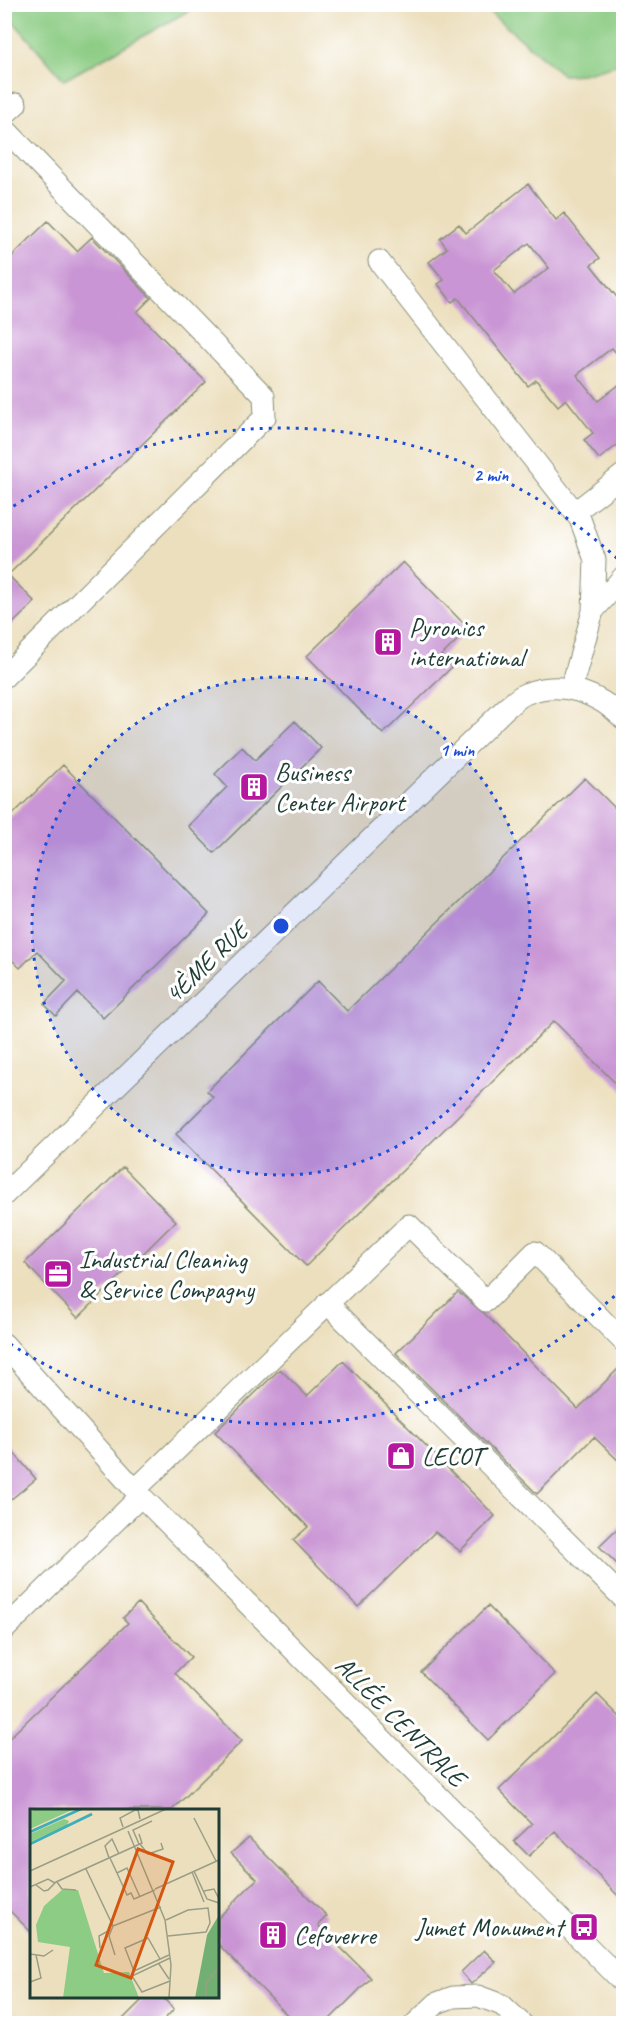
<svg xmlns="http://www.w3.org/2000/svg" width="628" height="2028" font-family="Caveat,sans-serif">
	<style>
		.green { fill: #8ccc84; stroke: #56845c; stroke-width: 1.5 }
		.building { fill: #c995d4; fill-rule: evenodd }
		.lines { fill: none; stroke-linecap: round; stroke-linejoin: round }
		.minor-casing { stroke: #868e78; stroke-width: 23 }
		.minor { stroke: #fff; stroke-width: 21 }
		.ring { fill: none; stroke: #1d4ed8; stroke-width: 3; stroke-dasharray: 3 6 }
		.labels { text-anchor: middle; stroke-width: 6; stroke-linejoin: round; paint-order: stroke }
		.poi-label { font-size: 26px; fill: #1f3d34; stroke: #fff; text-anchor: start }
		.street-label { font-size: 26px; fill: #1f3d34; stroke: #fff }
		.inset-river { fill: none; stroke: #3eaeb8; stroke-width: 3 }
		.inset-road { fill: none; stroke: #9a9e86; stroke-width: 1.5 }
		.view { fill: #d45610; fill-opacity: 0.15; stroke: #d45610; stroke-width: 3 }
		.inset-edge { fill: none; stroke: #1f3d34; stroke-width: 3 }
		.centre { fill: #1d4ed8; stroke: #fff; stroke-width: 3 }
		.ring-label { font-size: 18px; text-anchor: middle; font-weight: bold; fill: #1d4ed8; stroke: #fff; stroke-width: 6; stroke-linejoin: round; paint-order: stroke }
	</style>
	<rect width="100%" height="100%" fill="#fff"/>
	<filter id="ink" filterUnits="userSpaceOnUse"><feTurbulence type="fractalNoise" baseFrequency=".0167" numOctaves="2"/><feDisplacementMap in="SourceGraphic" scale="12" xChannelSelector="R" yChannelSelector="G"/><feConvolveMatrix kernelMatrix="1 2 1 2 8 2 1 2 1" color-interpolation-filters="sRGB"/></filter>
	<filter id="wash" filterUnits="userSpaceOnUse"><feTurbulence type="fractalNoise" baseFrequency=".008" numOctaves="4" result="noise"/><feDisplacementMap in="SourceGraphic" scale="24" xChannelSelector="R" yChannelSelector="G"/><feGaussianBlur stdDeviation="1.35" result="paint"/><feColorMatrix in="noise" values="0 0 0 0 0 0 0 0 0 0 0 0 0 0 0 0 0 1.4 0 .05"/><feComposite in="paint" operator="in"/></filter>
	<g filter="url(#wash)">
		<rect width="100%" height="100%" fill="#ecdfbd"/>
		<path class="green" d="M 4,5 L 5,4 L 199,5 L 64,80 L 5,12 Z
			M 481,5 L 623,5 L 623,63 L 582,74 L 563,75 Z"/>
		<g id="blocks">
			<path class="building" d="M 528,184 L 556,220 L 564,213 L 600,258 L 591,265 L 624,306 L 624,362 L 612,348 L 577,375 L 598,401 L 624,381 L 624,440 L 599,459 L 584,440 L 593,433 L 566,399 L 558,406 L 536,380 L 528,386 L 458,298 L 452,302 L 438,284 L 444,280 L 429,262 L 447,248 L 440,239 L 459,224 L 466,233 ZM 529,243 L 549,268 L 514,294 L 494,270 Z
				M 48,221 L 77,251 L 92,237 L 151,298 L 137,312 L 206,382 L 8,575 L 35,602 L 4,632 L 4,264 Z
				M 403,562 L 469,629 L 441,656 L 452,667 L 383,734 L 307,656 Z
				M 295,721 L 321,748 L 214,853 L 188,826 L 227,787 L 215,774 L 242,747 L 255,760 Z
				M 63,765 L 209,914 L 103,1018 L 78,993 L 56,1016 L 44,1004 L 66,981 L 37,951 L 20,968 L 4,952 L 4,823 Z
				M 585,778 L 624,817 L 624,1092 L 554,1021 L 306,1266 L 176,1134 L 213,1097 L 207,1091 L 318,981 L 347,1011 Z
				M 123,1167 L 176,1221 L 78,1318 L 25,1263 Z
				M 458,1292 L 484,1313 L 578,1409 L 624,1363 L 624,1466 L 594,1437 L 537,1494 L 396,1353 Z
				M 343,1361 L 495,1516 L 460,1551 L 435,1532 L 358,1607 L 293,1540 L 308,1527 L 215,1432 L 280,1369 L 307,1396 Z
				M 4,1441 L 36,1479 L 4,1505 Z
				M 624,1522 L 624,1571 L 599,1546 Z
				M 138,1603 L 191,1657 L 175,1673 L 242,1741 L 172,1810 L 32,1810 L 32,1933 L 4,1905 L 4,1743 L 128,1623 L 123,1618 Z
				M 488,1606 L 555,1674 L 488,1740 L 421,1672 Z
				M 597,1694 L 624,1721 L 624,1902 L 555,1831 L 529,1856 L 514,1841 L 532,1824 L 499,1790 Z
				M 249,1838 L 327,1916 L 318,1925 L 371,1978 L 325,2024 L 296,2024 L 218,1944 L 218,1918 L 257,1879 L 231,1853 Z
				M 484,1950 L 496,1962 L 471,1984 L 461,1972 Z
				M 146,1996 L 161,1996 L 174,2009 L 160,2024 L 118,2024 Z"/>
		</g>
	</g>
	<g filter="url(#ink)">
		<use href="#blocks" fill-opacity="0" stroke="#868e78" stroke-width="1.5"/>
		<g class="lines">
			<g class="minor-casing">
				<path id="minor" d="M 4,115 L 16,104
					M 4,128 L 264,396 L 265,417 L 4,677
					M 379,261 L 580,519 L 595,560 L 593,611 L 571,689
					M 575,512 L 624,474
					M 593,611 L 624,576
					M 4,1195 L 506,708 C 512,704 518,697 525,694 C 561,679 598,693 624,719
					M 327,1303 L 624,1599
					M 4,1344 L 135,1490 L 624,1983
					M 135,1490 L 409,1225 L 486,1301 L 535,1252 L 624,1342
					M 4,1630 L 141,1496
					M 415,2024 L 437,2003 L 453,1997 L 478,1996 L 502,2005 L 522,2024"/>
			</g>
			<use href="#minor" class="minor"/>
		</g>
	</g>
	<circle cx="281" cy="926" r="249" fill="#1d4ed8" fill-opacity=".12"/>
	<g class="ring">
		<circle cx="281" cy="926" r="249"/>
		<path d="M621 1290A498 498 0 0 1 6 1341M6 511A498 498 0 0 1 621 562"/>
	</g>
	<defs>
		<g id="building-square" transform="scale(1.5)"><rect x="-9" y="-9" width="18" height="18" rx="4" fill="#b5179e" stroke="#fff"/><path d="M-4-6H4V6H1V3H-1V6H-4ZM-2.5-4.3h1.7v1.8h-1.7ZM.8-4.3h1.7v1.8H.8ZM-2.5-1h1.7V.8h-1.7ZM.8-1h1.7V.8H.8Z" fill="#fff"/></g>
		<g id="office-square" transform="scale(1.5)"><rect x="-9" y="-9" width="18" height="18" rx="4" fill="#b5179e" stroke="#fff"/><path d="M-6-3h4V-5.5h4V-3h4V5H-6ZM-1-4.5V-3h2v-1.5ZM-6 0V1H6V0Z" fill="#fff"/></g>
		<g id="shop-square" transform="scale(1.5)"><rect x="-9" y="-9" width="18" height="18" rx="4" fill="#b5179e" stroke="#fff"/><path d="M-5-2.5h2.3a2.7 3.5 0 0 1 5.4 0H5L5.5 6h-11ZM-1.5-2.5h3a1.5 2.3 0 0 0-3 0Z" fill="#fff"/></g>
		<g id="bus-square" transform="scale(1.5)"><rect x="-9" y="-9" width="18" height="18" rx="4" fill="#b5179e" stroke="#fff"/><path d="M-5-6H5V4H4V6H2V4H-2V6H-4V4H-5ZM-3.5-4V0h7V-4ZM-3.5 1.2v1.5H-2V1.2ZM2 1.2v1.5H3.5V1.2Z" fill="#fff"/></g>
	</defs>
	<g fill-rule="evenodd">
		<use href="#building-square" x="388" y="642"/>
		<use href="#building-square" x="254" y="787"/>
		<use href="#office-square" x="58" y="1274"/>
		<use href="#shop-square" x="401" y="1456"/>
		<use href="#bus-square" x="584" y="1927"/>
		<use href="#building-square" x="273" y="1935"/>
	</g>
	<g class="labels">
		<g class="poi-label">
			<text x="409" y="636">Pyronics<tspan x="409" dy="30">international</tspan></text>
			<text x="275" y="781">Business<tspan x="275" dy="30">Center Airport</tspan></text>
			<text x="79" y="1268">Industrial Cleaning<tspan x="79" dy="30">&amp; Service Compagny</tspan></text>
			<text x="422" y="1465">LECOT</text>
			<text x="563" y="1936" text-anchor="end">Jumet Monument</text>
			<text x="294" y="1944">Cefoverre</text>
		</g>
		<g class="street-label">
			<text transform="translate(206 962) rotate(-44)" y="9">4ÈME RUE</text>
			<text transform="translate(401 1721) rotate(45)" y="9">ALLÉE CENTRALE</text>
		</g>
	</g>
	<g transform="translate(30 1809)">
		<rect width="189" height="189" fill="#ecdfbd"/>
		<path d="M 6,0 L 44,0 L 0,20 L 0,3 ZM 34,10 L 39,12 L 37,16 L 0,33 L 0,25 ZM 32,81 L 48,81 L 74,164 L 99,163 L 109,189 L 33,189 L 40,138 L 8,133 L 6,116 L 14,97 Z" fill="#8ccc84"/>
		<path d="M 189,106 L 189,189 L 165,189 L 177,126 Z" fill="#71b072"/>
		<path class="inset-river" d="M 0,23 L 51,0M 0,35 L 62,5"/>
		<path class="inset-road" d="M 164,9 L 186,52M 93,18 L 90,9 L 105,1 L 108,1 L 110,10M 98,22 L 135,111 L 141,156 L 139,189M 109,35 L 103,21 L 122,12M 110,35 L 118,45 L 133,40 L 131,34M 79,49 L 75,37 L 82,30 L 89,45M 80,49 L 87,64 L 97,59 L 110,88M 56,60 L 83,117 L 131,98M 0,62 L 136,0M 164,62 L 177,90 L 189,94M 162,63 L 174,93M 87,64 L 97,86 L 101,84 L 104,90 L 125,81M 27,73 L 32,80 L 46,81M 6,76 L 14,82 L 18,81 L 26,73 L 112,34 L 109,25M 0,78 L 18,70 L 25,74M 125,80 L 189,51M 174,82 L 184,80 L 189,90M 136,111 L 158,101 L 178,99 L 180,114 L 176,123 L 138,127M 83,117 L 79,127 L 85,146M 70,139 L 69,127 L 80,121M 0,145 L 14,147 L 23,141M 129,155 L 139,170M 104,162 L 95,139 L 118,129 L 130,150M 104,162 L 139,146M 140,172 L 112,183 L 102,167 L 140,149M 0,173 L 11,169 L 6,146M 176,189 L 176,174 L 188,160 L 188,151"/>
		<path class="view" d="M 108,40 L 143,53 L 101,169 L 66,156 Z"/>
		<rect width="189" height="189" class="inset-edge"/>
	</g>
	<circle cx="281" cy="926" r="9" class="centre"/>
	<g class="ring-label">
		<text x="491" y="481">2 min</text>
		<text x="457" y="756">1 min</text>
	</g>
	<rect width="628" height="2028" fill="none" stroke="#fff" stroke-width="24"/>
</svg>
